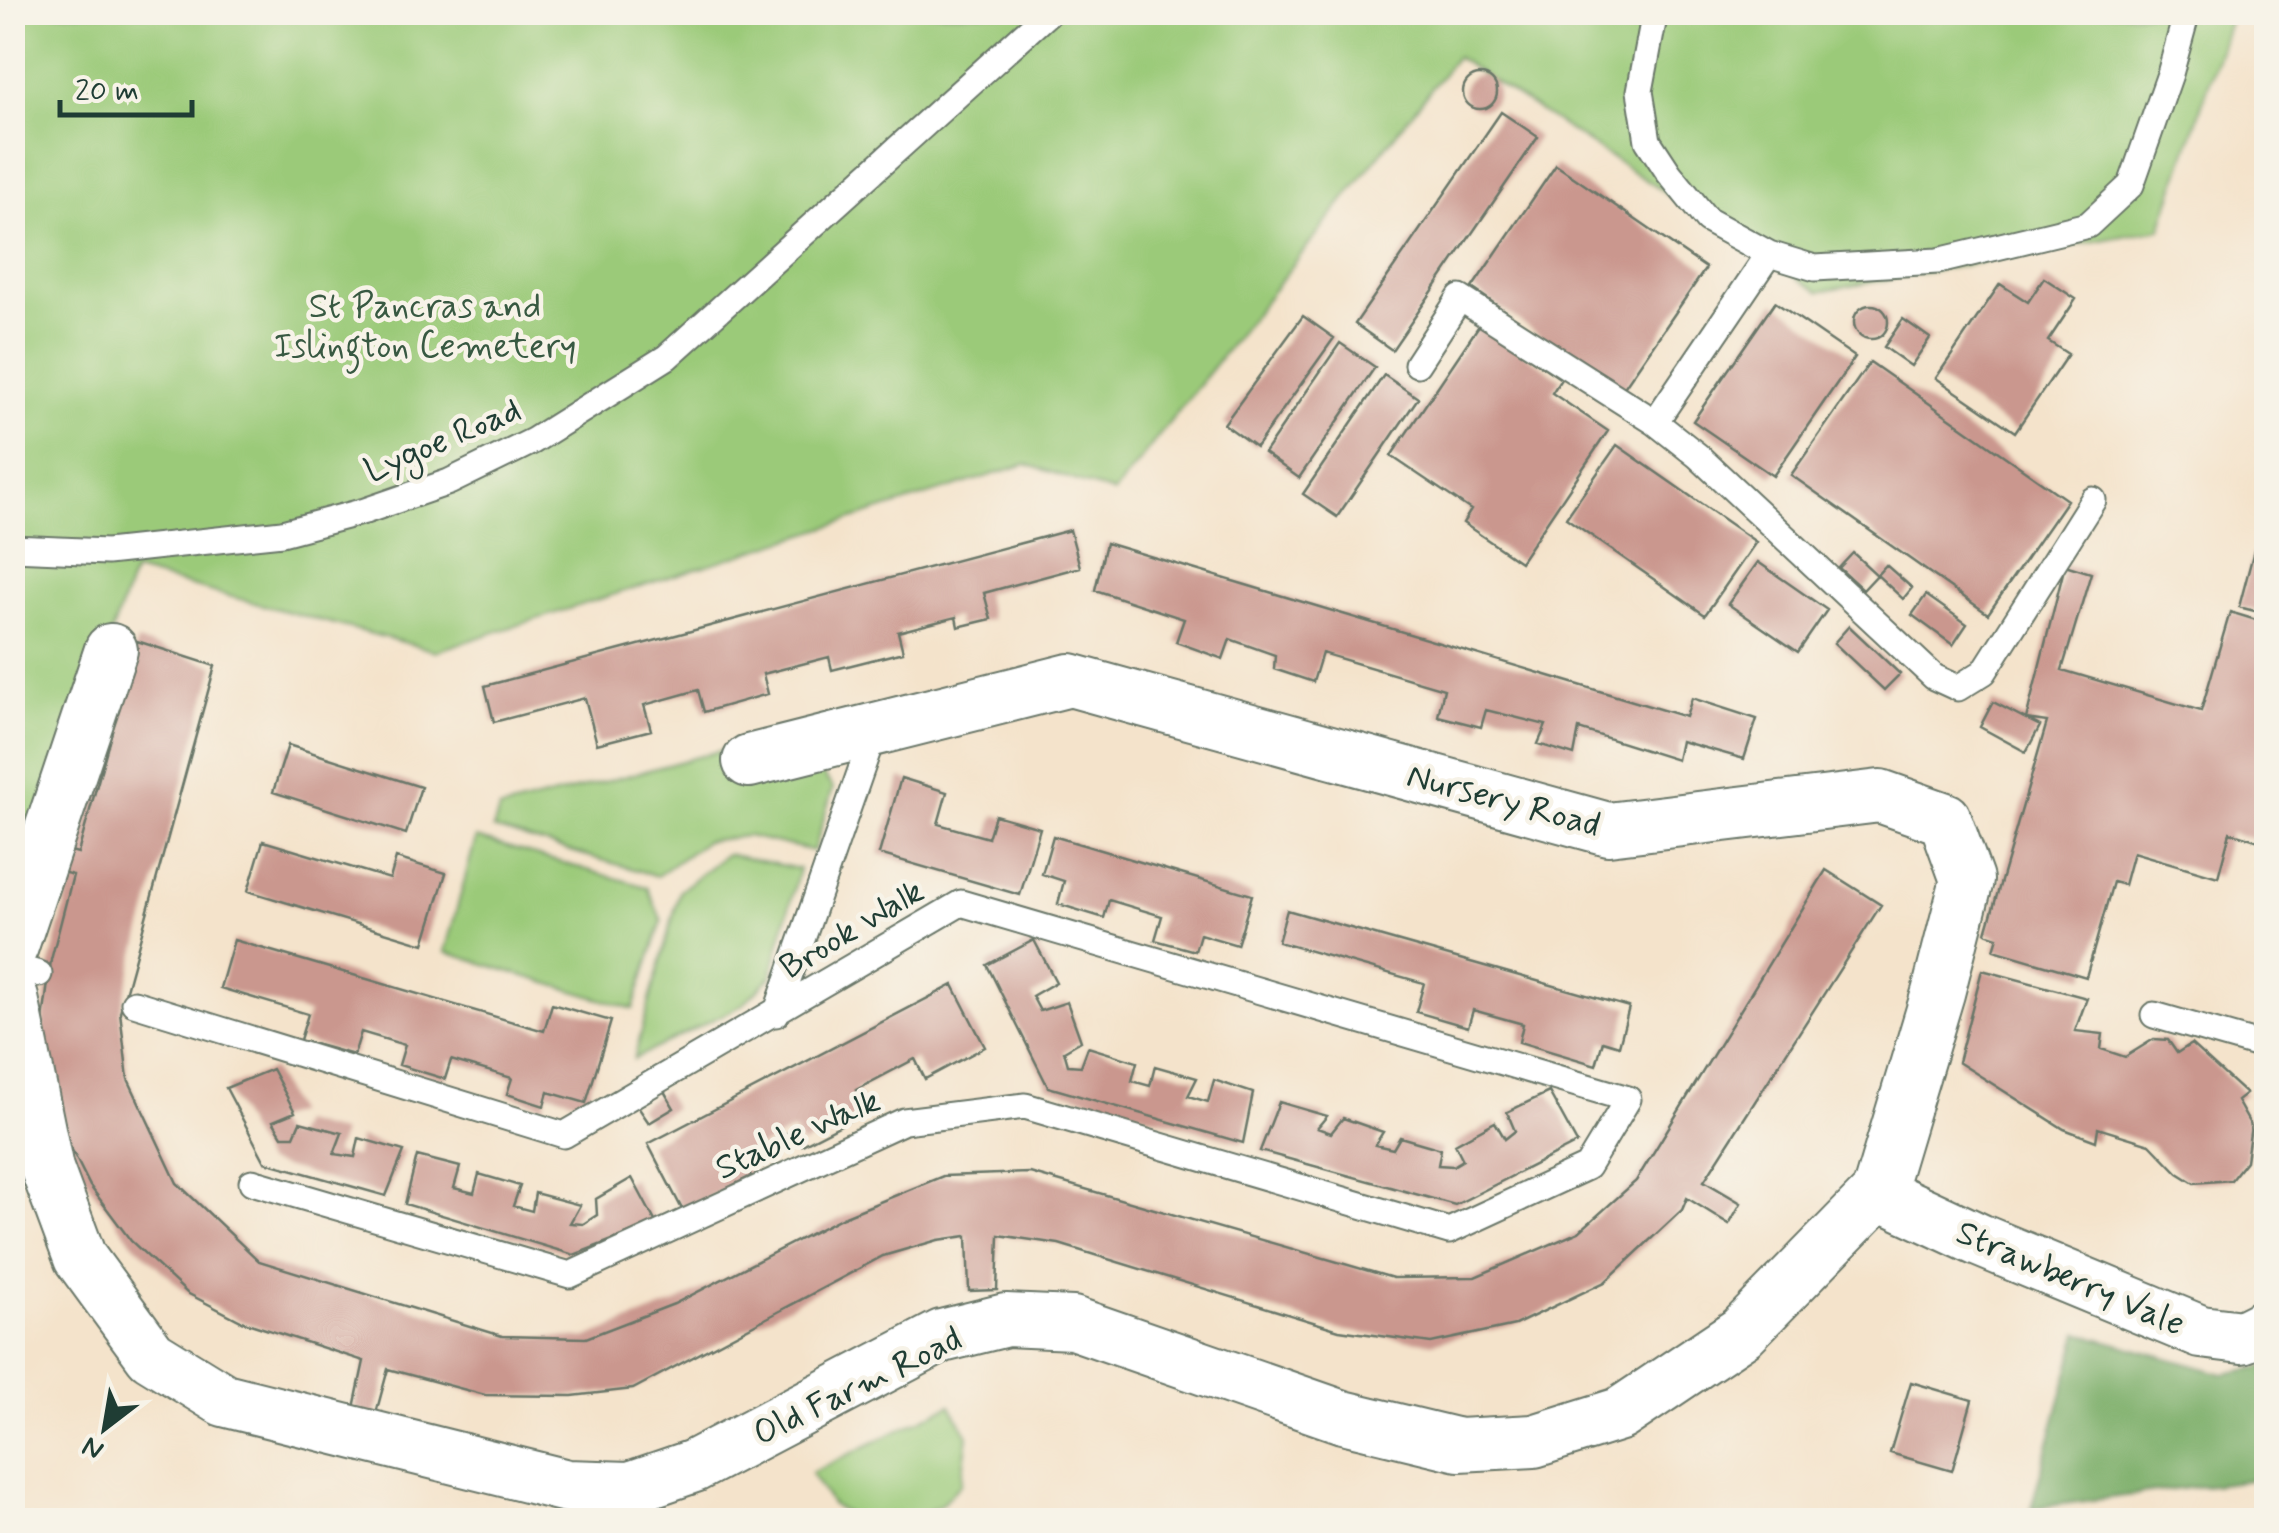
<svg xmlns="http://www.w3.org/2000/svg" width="2279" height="1533" font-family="Mynerve,sans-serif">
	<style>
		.green { fill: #9bca79; stroke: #5d8456; stroke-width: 2.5 }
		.forest { fill: #7cae69; stroke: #4e764e; stroke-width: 2.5 }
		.building { fill: #ca978e }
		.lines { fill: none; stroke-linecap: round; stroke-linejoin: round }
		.service-casing { stroke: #6a7769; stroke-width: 29 }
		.minor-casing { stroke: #6a7769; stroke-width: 56 }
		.service { stroke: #fff; stroke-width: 25 }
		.minor { stroke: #fff; stroke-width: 52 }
		.labels { text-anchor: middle; stroke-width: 9; stroke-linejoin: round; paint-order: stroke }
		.park-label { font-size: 35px; fill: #385942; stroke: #f7f3e8 }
		.street-label { font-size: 35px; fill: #1f3d34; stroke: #f7f3e8 }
	</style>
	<rect width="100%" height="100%" fill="#f7f3e8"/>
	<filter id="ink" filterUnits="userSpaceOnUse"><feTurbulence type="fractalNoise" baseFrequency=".01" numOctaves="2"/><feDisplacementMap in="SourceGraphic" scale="20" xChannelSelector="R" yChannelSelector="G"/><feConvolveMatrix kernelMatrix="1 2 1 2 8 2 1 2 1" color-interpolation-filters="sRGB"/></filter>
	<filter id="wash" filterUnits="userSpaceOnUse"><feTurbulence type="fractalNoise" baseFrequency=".0048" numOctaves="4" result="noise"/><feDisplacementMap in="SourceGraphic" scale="40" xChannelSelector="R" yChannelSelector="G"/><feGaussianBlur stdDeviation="2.25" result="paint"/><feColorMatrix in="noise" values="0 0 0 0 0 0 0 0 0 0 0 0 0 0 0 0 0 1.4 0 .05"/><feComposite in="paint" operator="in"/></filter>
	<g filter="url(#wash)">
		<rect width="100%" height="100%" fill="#f4e3cb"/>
		<path class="green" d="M 13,13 L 2232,13 L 2161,229 L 1819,292 L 1456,57 L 1114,493 L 1026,464 L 436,651 L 134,571 L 13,900 Z
			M 734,747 L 813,762 L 833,788 L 814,851 L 747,836 L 706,841 L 657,876 L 493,829 L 499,810 Z
			M 476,838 L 647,887 L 662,921 L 633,1009 L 445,952 Z
			M 726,854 L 799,869 L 771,977 L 742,1005 L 634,1059 L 680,891 Z
			M 951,1405 L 968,1436 L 961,1484 L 940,1505 L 912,1520 L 857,1520 L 831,1504 L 811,1473 Z"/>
		<path class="forest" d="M 2079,1333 L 2224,1374 L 2266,1366 L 2266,1478 L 2031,1508 Z"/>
		<g id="blocks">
			<path class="building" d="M1463 92a17 17 0 1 1 34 0a17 17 0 1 1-34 0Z
				M 1501,112 L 1538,137 L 1392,350 L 1355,324 Z
				M 1556,165 L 1706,268 L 1621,392 L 1472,288 Z
				M 2044,278 L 2076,299 L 2048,341 L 2068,354 L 2015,432 L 1936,378 L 2000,284 L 2028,302 Z
				M 1775,302 L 1855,357 L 1773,476 L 1693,421 Z
				M1854 322a17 17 0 1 1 34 0a17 17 0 1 1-34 0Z
				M 1303,316 L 1334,338 L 1256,447 L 1224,424 Z
				M 1903,319 L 1930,338 L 1911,366 L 1884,347 Z
				M 1480,324 L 1561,379 L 1552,393 L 1608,431 L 1520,562 L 1463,523 L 1471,510 L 1391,456 Z
				M 1340,343 L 1375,367 L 1299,478 L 1264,453 Z
				M 1870,362 L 2067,500 L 1988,614 L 1791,475 Z
				M 1384,375 L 1418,398 L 1337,517 L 1303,494 Z
				M 1617,445 L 1756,542 L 1705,615 L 1566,518 Z
				M 1070,530 L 1080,567 L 984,593 L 991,619 L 958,627 L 956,617 L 898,632 L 903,652 L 832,670 L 829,657 L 763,674 L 768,694 L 704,712 L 698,690 L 644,705 L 651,730 L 597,744 L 585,698 L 494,722 L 485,686 Z
				M 2257,539 L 2266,542 L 2266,614 L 2239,607 Z
				M 1106,543 L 1686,717 L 1692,698 L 1757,719 L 1744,759 L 1681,741 L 1677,760 L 1579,729 L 1574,755 L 1538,744 L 1546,725 L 1486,710 L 1481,727 L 1438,716 L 1444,689 L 1322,653 L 1313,682 L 1274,669 L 1275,655 L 1230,639 L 1223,659 L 1176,642 L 1184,619 L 1095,590 Z
				M 1853,553 L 1877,575 L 1863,590 L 1839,568 Z
				M 1758,562 L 1827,610 L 1798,652 L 1728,604 Z
				M 1886,565 L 1912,588 L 1903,599 L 1877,575 Z
				M 2065,565 L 2091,573 L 2062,670 L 2201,711 L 2230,612 L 2266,623 L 2266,843 L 2230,832 L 2218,877 L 2133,852 L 2124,885 L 2113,882 L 2086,977 L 1994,950 L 1998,937 L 1986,933 L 2047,722 L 2026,719 L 2040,726 L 2026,752 L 1980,727 L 1993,702 L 2026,719 Z
				M 1926,595 L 1967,624 L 1953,645 L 1912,615 Z
				M 1849,626 L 1900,674 L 1884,690 L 1834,643 Z
				M 137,641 L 215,666 L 120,1012 L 128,1079 L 177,1183 L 259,1261 L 502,1336 L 586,1338 L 674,1304 L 843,1217 L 943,1176 L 1030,1173 L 1393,1278 L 1475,1277 L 1579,1232 L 1636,1181 L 1826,870 L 1881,905 L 1704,1181 L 1741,1203 L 1729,1224 L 1687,1198 L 1682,1210 L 1605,1282 L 1515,1325 L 1431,1343 L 1339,1330 L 1059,1244 L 999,1235 L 997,1290 L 969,1291 L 967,1236 L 938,1240 L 883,1256 L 633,1389 L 572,1396 L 485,1395 L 388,1369 L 375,1417 L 354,1408 L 364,1361 L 241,1321 L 187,1293 L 131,1241 L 90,1186 L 56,1118 L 42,1028 L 51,960 L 73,875 L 48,868 L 55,847 L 78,853 Z
				M 288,745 L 421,787 L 406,834 L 273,792 Z
				M 901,778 L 947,792 L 938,824 L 988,838 L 995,815 L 1040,828 L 1020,895 L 879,854 Z
				M 1053,836 L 1252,895 L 1237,945 L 1200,934 L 1195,951 L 1155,940 L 1162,916 L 1109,900 L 1104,918 L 1058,904 L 1064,881 L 1042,874 Z
				M 263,841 L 390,879 L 396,858 L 446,873 L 424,944 L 248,891 Z
				M 1287,910 L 1629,1007 L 1619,1046 L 1603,1041 L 1596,1065 L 1519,1042 L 1523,1024 L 1473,1010 L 1468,1027 L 1416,1012 L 1424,983 L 1278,942 Z
				M 234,940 L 544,1031 L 552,1004 L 611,1021 L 586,1103 L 548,1092 L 544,1106 L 507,1094 L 512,1078 L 451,1060 L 445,1079 L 399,1065 L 405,1045 L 361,1032 L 354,1055 L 300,1040 L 308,1014 L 220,988 Z
				M 1034,940 L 1056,982 L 1032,996 L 1040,1011 L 1067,1002 L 1081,1041 L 1064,1051 L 1068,1065 L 1081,1066 L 1088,1047 L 1137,1062 L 1132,1081 L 1150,1086 L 1155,1066 L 1197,1078 L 1188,1096 L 1208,1102 L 1214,1080 L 1253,1093 L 1243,1143 L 1048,1087 L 987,965 Z
				M 1982,970 L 2087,998 L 2075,1031 L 2103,1034 L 2101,1049 L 2125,1057 L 2154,1039 L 2168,1040 L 2177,1053 L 2191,1044 L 2246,1094 L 2237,1101 L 2251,1126 L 2246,1161 L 2231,1180 L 2194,1183 L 2178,1173 L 2150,1144 L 2098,1128 L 2096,1141 L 2064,1129 L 1958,1062 Z
				M 953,985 L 985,1047 L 925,1079 L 915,1059 L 856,1090 L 868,1111 L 802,1145 L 793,1130 L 741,1157 L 751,1176 L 683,1211 L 648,1144 Z
				M 272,1069 L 295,1112 L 273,1121 L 282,1136 L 294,1136 L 300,1122 L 342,1133 L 334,1154 L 355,1157 L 359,1138 L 404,1151 L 386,1196 L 265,1162 L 226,1088 Z
				M 664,1091 L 674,1108 L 649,1123 L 638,1107 Z
				M 1549,1092 L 1577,1143 L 1455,1205 L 1260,1151 L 1279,1102 L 1327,1116 L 1317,1128 L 1331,1133 L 1343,1118 L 1383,1132 L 1375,1145 L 1393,1149 L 1400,1137 L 1441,1149 L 1438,1165 L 1453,1166 L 1463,1160 L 1455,1144 L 1495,1122 L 1505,1139 L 1515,1131 L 1507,1112 Z
				M 417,1156 L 460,1167 L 454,1188 L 474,1193 L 479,1174 L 520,1186 L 513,1206 L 532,1211 L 535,1193 L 580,1205 L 570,1223 L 583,1224 L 597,1215 L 596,1199 L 632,1178 L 656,1223 L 574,1255 L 405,1204 Z
				M 1911,1382 L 1972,1400 L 1952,1471 L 1890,1453 Z"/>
		</g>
	</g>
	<g filter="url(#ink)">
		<use href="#blocks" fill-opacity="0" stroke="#6a7769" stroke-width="2.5"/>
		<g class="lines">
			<g class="service-casing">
				<path id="service" d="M 1655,12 L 1640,91 L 1648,141 L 1669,173 L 1707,220 L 1769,254 L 1815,268 L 1938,261 L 2088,225 L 2131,185 L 2170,74 L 2187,12
					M 1417,364 L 1460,298 L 1655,422 L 1769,254
					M 1655,422 L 1698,456 L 1934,677 L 1958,688 L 1984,672 L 2093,500
					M 12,548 L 107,552 L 282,533 L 365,511 L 449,482 L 533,441 L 667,357 L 1049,12
					M 12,966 L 39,974
					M 134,1003 L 564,1135 L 961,903 L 1628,1099 L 1587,1167 L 1449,1231 L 1025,1106 L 904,1121 L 570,1275 L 252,1182
					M 776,1014 L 876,727
					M 2154,1015 L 2266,1047"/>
			</g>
			<g class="minor-casing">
				<path id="minor" d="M 12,946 L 111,650
					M 12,998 L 47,1169 L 80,1258 L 151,1355 L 224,1400 L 567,1486 L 630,1488 L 694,1466 L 942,1336 L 1006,1320 L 1073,1323 L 1343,1417 L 1459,1445 L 1534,1441 L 1620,1414 L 1742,1332 L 1878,1193 L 1938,993 L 1967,880 L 1945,819 L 1880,796 L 1608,829 L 1070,680 L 749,761
					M 1878,1193 L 1979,1240 L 2201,1332 L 2242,1337 L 2266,1325"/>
			</g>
			<use href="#service" class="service"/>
			<use href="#minor" class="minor"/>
		</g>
	</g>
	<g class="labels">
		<g class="park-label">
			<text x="425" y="317">St Pancras and<tspan x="425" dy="40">Islington Cemetery</tspan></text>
		</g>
		<g class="street-label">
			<text transform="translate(442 439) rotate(-23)" y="12">Lygoe Road</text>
			<text transform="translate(1504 799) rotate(15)" y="12">Nursery Road</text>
			<text transform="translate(851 928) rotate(-31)" y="12">Brook Walk</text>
			<text transform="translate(797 1133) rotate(-24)" y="12">Stable Walk</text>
			<text transform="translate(2071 1277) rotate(23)" y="12">Strawberry Vale</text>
			<text transform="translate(857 1385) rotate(-26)" y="12">Old Farm Road</text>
		</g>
	</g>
	<rect width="2279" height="1533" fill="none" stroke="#f7f3e8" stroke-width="50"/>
	<g transform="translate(105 1428) rotate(211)" stroke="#f7f3e8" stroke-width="8" paint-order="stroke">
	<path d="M0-8L18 38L0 25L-18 38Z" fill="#1f3d34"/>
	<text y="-15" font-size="28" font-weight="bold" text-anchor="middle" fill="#1f3d34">N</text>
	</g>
	<path d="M60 100v15h132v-15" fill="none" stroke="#1f3d34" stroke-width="5"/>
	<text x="75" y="100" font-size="30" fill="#1f3d34" stroke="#f7f3e8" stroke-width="8" paint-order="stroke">20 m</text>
</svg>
